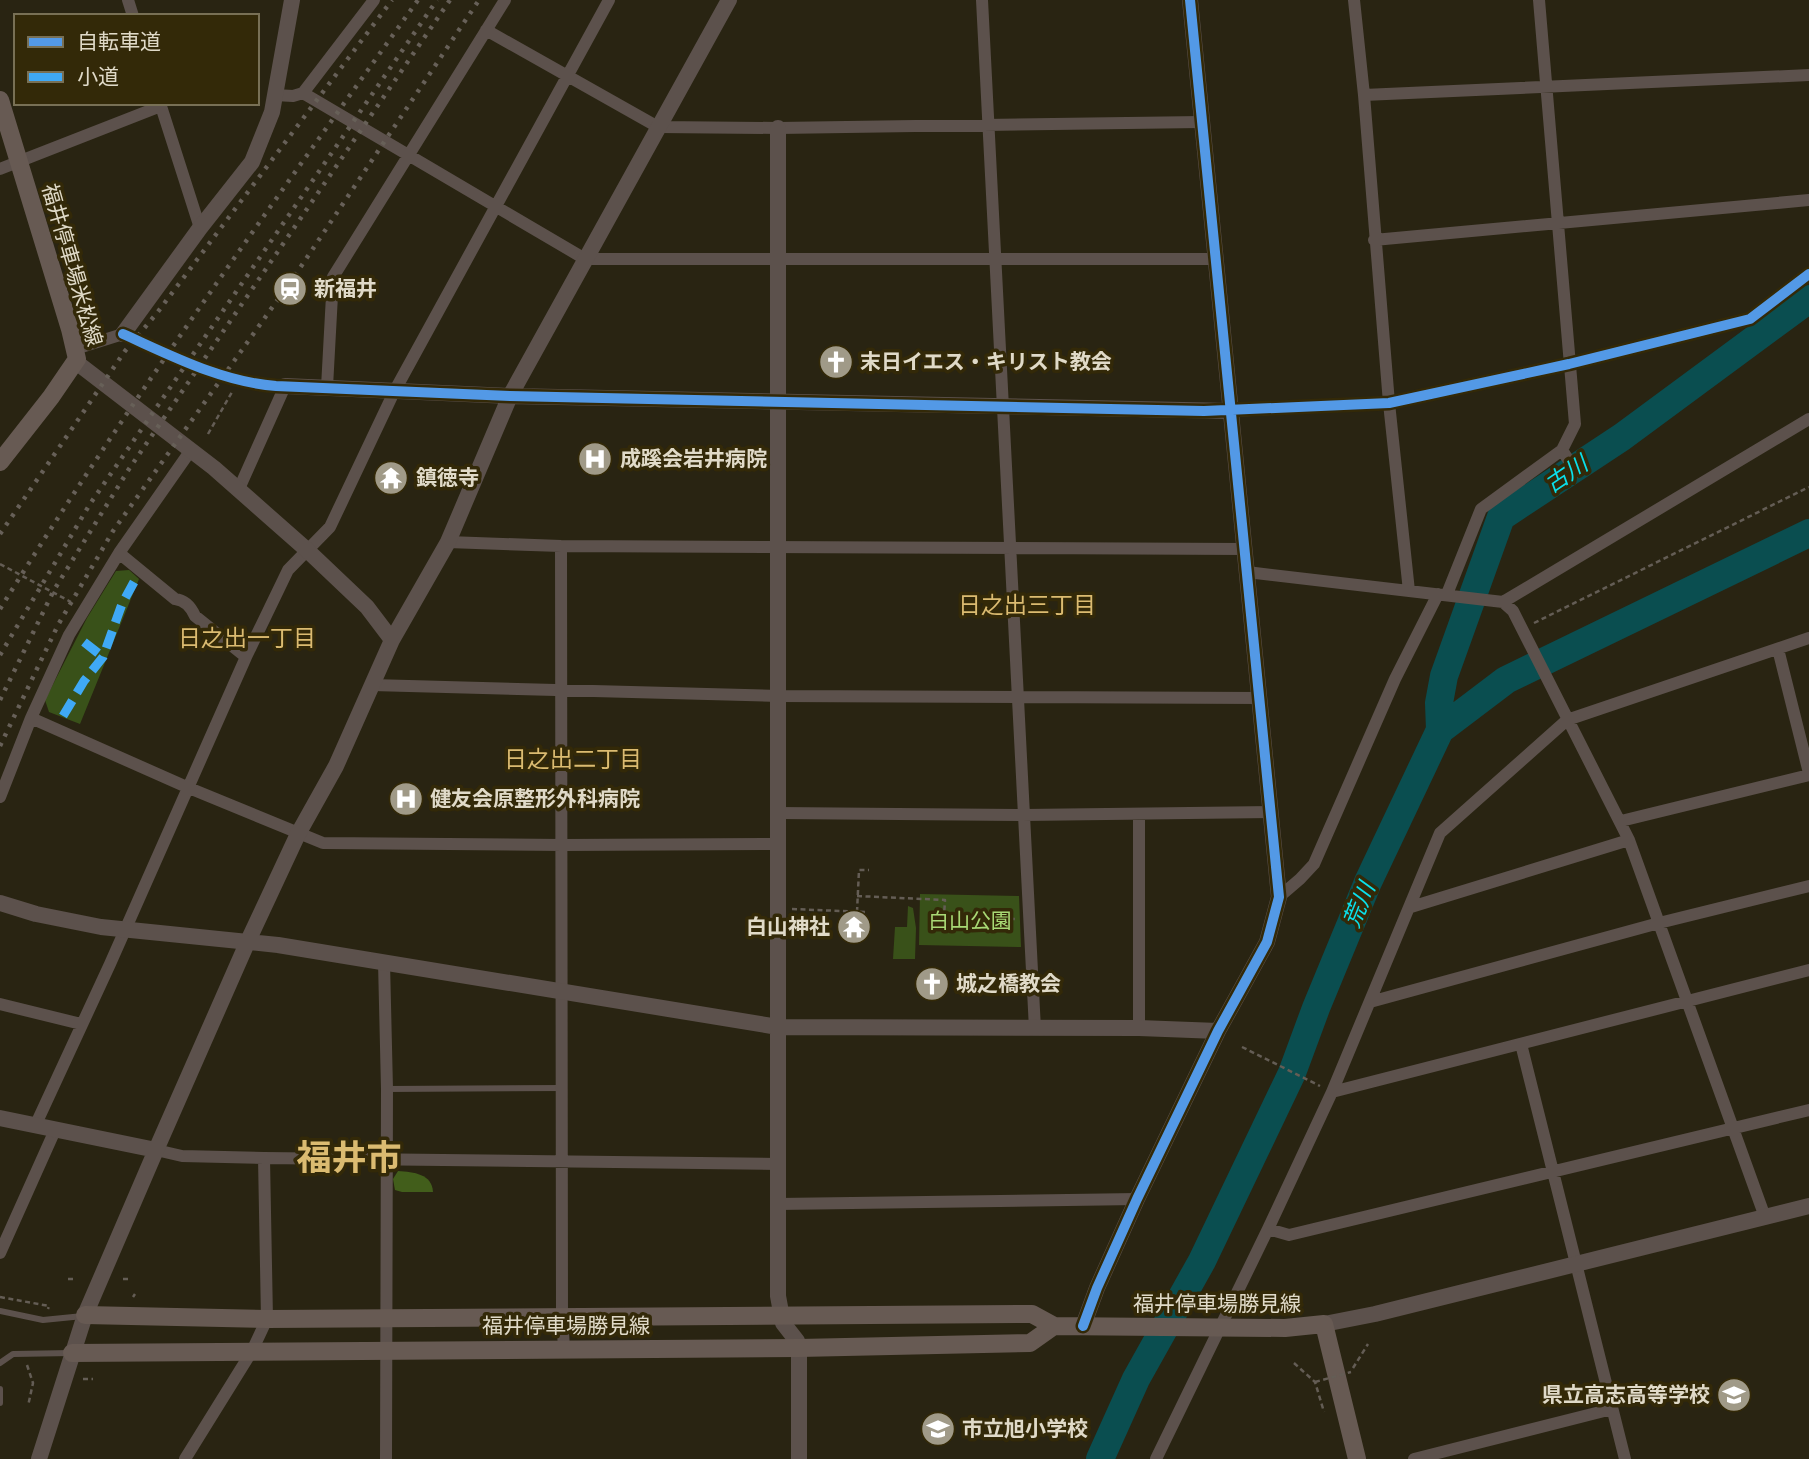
<svg xmlns="http://www.w3.org/2000/svg" width="1809" height="1459" font-family="'PT Sans','Noto Sans JP',sans-serif">
	<style>
		.green { fill: #395119 }
		.forest { fill: #425e1b }
		.lines { fill: none; stroke-linecap: round; stroke-linejoin: round }
		.river { stroke: #0a4e50; stroke-width: 28 }
		.path { stroke: #645d55; stroke-width: 2.5; stroke-dasharray: 5 3.5; stroke-linecap: butt }
		.service { stroke: #5c514c; stroke-width: 6 }
		.minor { stroke: #5c514c; stroke-width: 12 }
		.tertiary { stroke: #5c514c; stroke-width: 16 }
		.secondary { stroke: #675a53; stroke-width: 18 }
		.rail { stroke: #676058; stroke-width: 4.5; stroke-dasharray: 3.5 7; stroke-linecap: butt }
		.path-bridge { stroke: #645d55; stroke-width: 2.5; stroke-dasharray: 5 3.5; stroke-linecap: butt }
		.quiet { stroke: #3fa9f5; stroke-width: 9; stroke-dasharray: 18 9; stroke-linecap: butt }
		.cycleway-casing { stroke: #332908; stroke-width: 15 }
		.cycleway { stroke: #5399e6; stroke-width: 10 }
		.labels { text-anchor: middle; stroke-width: 7; stroke-linejoin: round; paint-order: stroke }
		.street-label { font-size: 21px; fill: #e0dac8; stroke: #332908 }
		.poi-label { font-size: 21px; font-weight: bold; fill: #e0dac8; stroke: #332908; text-anchor: start }
		.park-label { font-size: 21px; fill: #a8d975; stroke: #332908 }
		.water-label { font-size: 23px; font-style: italic; fill: #0ae0eb; stroke: #332908 }
		.neighbourhood-label { font-size: 23px; fill: #dbbb71; stroke: #332908 }
		.town-label { font-size: 35px; font-weight: bold; fill: #dbbb71; stroke: #332908 }
	</style>
	<rect width="100%" height="100%" fill="#292412"/>
	<path class="green" d="M 129,570 L 139,579 L 80,724 L 49,712 L 45,700 L 87,618 L 116,571 Z
		M 920,894 L 1019,896 L 1021,947 L 919,945 Z
		M 908,906 L 913,908 L 916,928 L 915,959 L 893,959 L 895,927 L 907,927 Z"/>
	<path class="forest" d="M 398,1171 C 414,1172 432,1174 433,1192 L 402,1192 L 395,1190 L 393,1179 Z"/>
	<g class="lines">
		<path class="river" d="M 1440,730 L 1439,703 L 1444,676 L 1501,517 L 1622,437 L 1809,299
			M 1100,1459 L 1136,1379 L 1202,1261 L 1292,1073 L 1316,1008 L 1368,882 L 1440,730 L 1506,680 L 1809,533"/>
		<path class="path" d="M 208,434 L 232,392
			M 0,564 L 71,602
			M 1534,623 L 1809,487
			M 857,896 L 945,900 L 944,916 L 1016,919
			M 792,909 L 865,912
			M 857,912 L 859,870 L 869,870
			M 1242,1047 L 1320,1086
			M 68,1279 L 76,1279
			M 123,1279 L 129,1279
			M 0,1297 L 49,1306 L 48,1309
			M 133,1297 L 135,1294
			M 1294,1363 L 1315,1382 L 1324,1412
			M 27,1365 L 33,1383 L 28,1406
			M 1353,1368 L 1368,1344
			M 83,1379 L 93,1379"/>
		<path class="service" d="M 387,1089 L 563,1088
			M 0,1311 L 43,1320 L 83,1316
			M 0,1363 L 13,1354 L 72,1353
			M 0,1389 L 0,1403"/>
		<path class="minor" d="M 128,0 L 133,16
			M 982,0 L 1035,1029
			M 1354,0 L 1364,95 L 1389,403 L 1409,591
			M 486,30 L 658,127 L 778,128 L 1201,122
			M 303,93 L 585,259 L 1215,259
			M 275,95 L 293,96 L 303,93 L 374,0
			M 1364,95 L 1809,75
			M 160,103 L 200,228
			M 0,169 L 161,106
			M 1374,240 L 1809,200
			M 75,349 L 123,334 C 175,357 228,385 285,386 L 238,491
			M 327,387 L 333,277 L 505,0
			M 1231,411 L 1389,403 L 1569,364 L 1750,319 L 1809,274
			M 1562,450 L 1576,472
			M 448,542 L 561,546 L 1245,549
			M 561,546 L 562,1317 L 564,1348
			M 119,553 L 175,599 C 185,600 191,607 195,616 L 246,657
			M 1247,572 L 1503,602 L 1809,419
			M 1447,594 L 1481,509 L 1562,450 L 1575,424 L 1539,0
			M 1503,602 L 1513,611 L 1629,840 L 1765,1217
			M 1778,649 L 1809,773
			M 372,685 L 779,696 L 1260,698
			M 31,718 L 189,788 L 323,843 L 563,845 L 778,844
			M 0,797 L 31,718 L 69,635 L 119,553 L 191,450
			M 778,813 L 1024,815 L 1272,812
			M 1139,814 L 1139,1028
			M 1621,821 L 1809,775
			M 1279,897 L 1300,879 L 1314,864 L 1395,679 L 1438,594
			M 1411,907 L 1629,840
			M 384,962 L 387,1089 L 386,1459
			M 1370,1002 L 1659,923 L 1809,886
			M 0,1004 L 81,1024
			M 1521,1044 L 1625,1459
			M 1332,1092 L 1809,970
			M 36,1124 L 110,964 L 246,657 L 288,570 L 330,527 L 394,392 L 609,0
			M 156,1150 L 182,1156 L 264,1158 L 778,1164
			M 778,1204 L 1137,1199
			M 1268,1229 L 1289,1235 L 1809,1110
			M 0,1253 L 56,1128
			M 185,1459 L 252,1351 L 267,1319 L 264,1158
			M 1156,1459 L 1268,1229 L 1332,1092 L 1440,833 L 1567,720 L 1809,638
			M 1414,1459 L 1612,1409"/>
		<path class="tertiary" d="M 778,128 L 778,1296 L 783,1323 L 797,1341 L 799,1348 L 799,1459
			M 123,334 L 200,228 L 252,162 L 272,112 L 292,0
			M 285,386 L 510,396 L 1231,411
			M 392,640 L 448,542 L 510,396 L 729,0
			M 0,903 L 36,914 L 101,927 L 278,945 L 778,1027 L 1139,1028 L 1218,1031
			M 0,1118 L 156,1150
			M 1324,1324 L 1375,1314 L 1809,1206
			M 1083,1326 L 1097,1288 L 1137,1199 L 1218,1031 L 1267,942 L 1279,897 L 1190,0
			M 39,1459 L 85,1315 L 156,1150 L 248,941 L 298,834 L 336,766 L 392,640 L 367,607 L 307,550 L 214,468 L 76,362"/>
		<path class="secondary" d="M 0,100 L 70,329 L 77,359 L 51,397 L 0,462
			M 85,1315 L 267,1319 L 1032,1314 L 1054,1326 L 1285,1328 L 1324,1324 L 1357,1459
			M 72,1353 L 799,1348 L 1030,1343 L 1054,1326"/>
		<path class="rail" d="M 0,534 L 125,351 L 157,313 L 392,0
			M 0,609 C 130,400 275,200 418,0
			M 0,655 L 90,504 L 437,0
			M 0,700 L 54,590 L 129,469 L 450,0
			M 0,746 L 58,625 L 113,531 L 296,274 L 479,0"/>
		<path class="path-bridge" d="M 1315,1382 L 1351,1372"/>
		<path class="quiet" d="M 84,642 L 103,657
			M 63,716 L 84,681 L 103,657 L 122,604 L 134,582"/>
		<g class="cycleway-casing">
			<path id="cycleway" d="M 123,334 C 172,356 222,382 276,386 L 510,396 L 1204,411 L 1389,403 L 1569,364 L 1750,319 L 1809,274
				M 1083,1326 L 1097,1288 L 1137,1199 L 1218,1031 L 1267,942 L 1279,897 L 1190,0"/>
		</g>
		<use href="#cycleway" class="cycleway"/>
	</g>
	<defs>
		<g id="station-disc" transform="scale(1.75)"><circle r="9.5" fill="#a09a88" stroke="#332908"/><path d="M-3-6H3Q5-6 5-4V2Q5 4 3 4L4.5 6H3L1.5 4h-3L-3 6H-4.5L-3 4Q-5 4-5 2V-4Q-5-6-3-6ZM-3.5-4v3h7v-3ZM-3.5 1v1.5H-2V1ZM2 1v1.5H3.5V1Z" fill="#fff"/></g>
		<g id="church-disc" transform="scale(1.75)"><circle r="9.5" fill="#a09a88" stroke="#332908"/><path d="M-1.2-6h2.4v3.5h3.3v2.4h-3.3V6h-2.4V-.1h-3.3v-2.4h3.3Z" fill="#fff"/></g>
		<g id="hospital-disc" transform="scale(1.75)"><circle r="9.5" fill="#a09a88" stroke="#332908"/><path d="M-5-5h3v3.5h4V-5h3V5h-3V1.5h-4V5h-3Z" fill="#fff"/></g>
		<g id="temple-disc" transform="scale(1.75)"><circle r="9.5" fill="#a09a88" stroke="#332908"/><path d="M0-6L5-2H3V0L6.5 2.5H4V6H1.5V3h-3V6H-4V2.5H-6.5L-3 0V-2H-5Z" fill="#fff"/></g>
		<g id="school-disc" transform="scale(1.75)"><circle r="9.5" fill="#a09a88" stroke="#332908"/><path d="M0-5L7-2L0 1L-7-2ZM-4 1L0 2.5L4 1V4Q0 6-4 4Z" fill="#fff"/></g>
	</defs>
	<g fill-rule="evenodd">
		<use href="#station-disc" x="290" y="289"/>
		<use href="#church-disc" x="836" y="362"/>
		<use href="#hospital-disc" x="595" y="459"/>
		<use href="#temple-disc" x="391" y="478"/>
		<use href="#hospital-disc" x="406" y="799"/>
		<use href="#temple-disc" x="854" y="927"/>
		<use href="#church-disc" x="932" y="984"/>
		<use href="#school-disc" x="1734" y="1395"/>
		<use href="#school-disc" x="938" y="1429"/>
	</g>
	<g class="labels">
		<g class="street-label">
			<text transform="translate(72 265) rotate(74)" y="7">福井停車場米松線</text>
			<text x="1217" y="1311">福井停車場勝見線</text>
			<text x="566" y="1333">福井停車場勝見線</text>
		</g>
		<g class="poi-label">
			<text x="314" y="296">新福井</text>
			<text x="860" y="369">末日イエス・キリスト教会</text>
			<text x="620" y="466">成蹊会岩井病院</text>
			<text x="416" y="485">鎮徳寺</text>
			<text x="430" y="806">健友会原整形外科病院</text>
			<text x="830" y="934" text-anchor="end">白山神社</text>
			<text x="956" y="991">城之橋教会</text>
			<text x="1710" y="1402" text-anchor="end">県立高志高等学校</text>
			<text x="962" y="1436">市立旭小学校</text>
		</g>
		<g class="park-label">
			<text x="970" y="928">白山公園</text>
		</g>
		<g class="water-label">
			<text transform="translate(1566 474) rotate(-34)" y="8">古川</text>
			<text transform="translate(1359 905) rotate(-68)" y="8">荒川</text>
		</g>
		<g class="neighbourhood-label">
			<text x="1027" y="613">日之出三丁目</text>
			<text x="247" y="646">日之出一丁目</text>
			<text x="573" y="767">日之出二丁目</text>
		</g>
		<g class="town-label">
			<text x="349" y="1170">福井市</text>
		</g>
	</g>
	<rect x="14" y="14" width="245" height="91" fill="#332908" stroke="#787055" stroke-width="2"/>
	<rect x="28" y="37" width="35" height="10" fill="#5399e6" stroke="#787055" stroke-width="2"/>
	<text x="77" y="49" font-size="21" fill="#e0dac8">自転車道</text>
	<rect x="28" y="72" width="35" height="10" fill="#3fa9f5" stroke="#787055" stroke-width="2"/>
	<text x="77" y="84" font-size="21" fill="#e0dac8">小道</text>
</svg>
